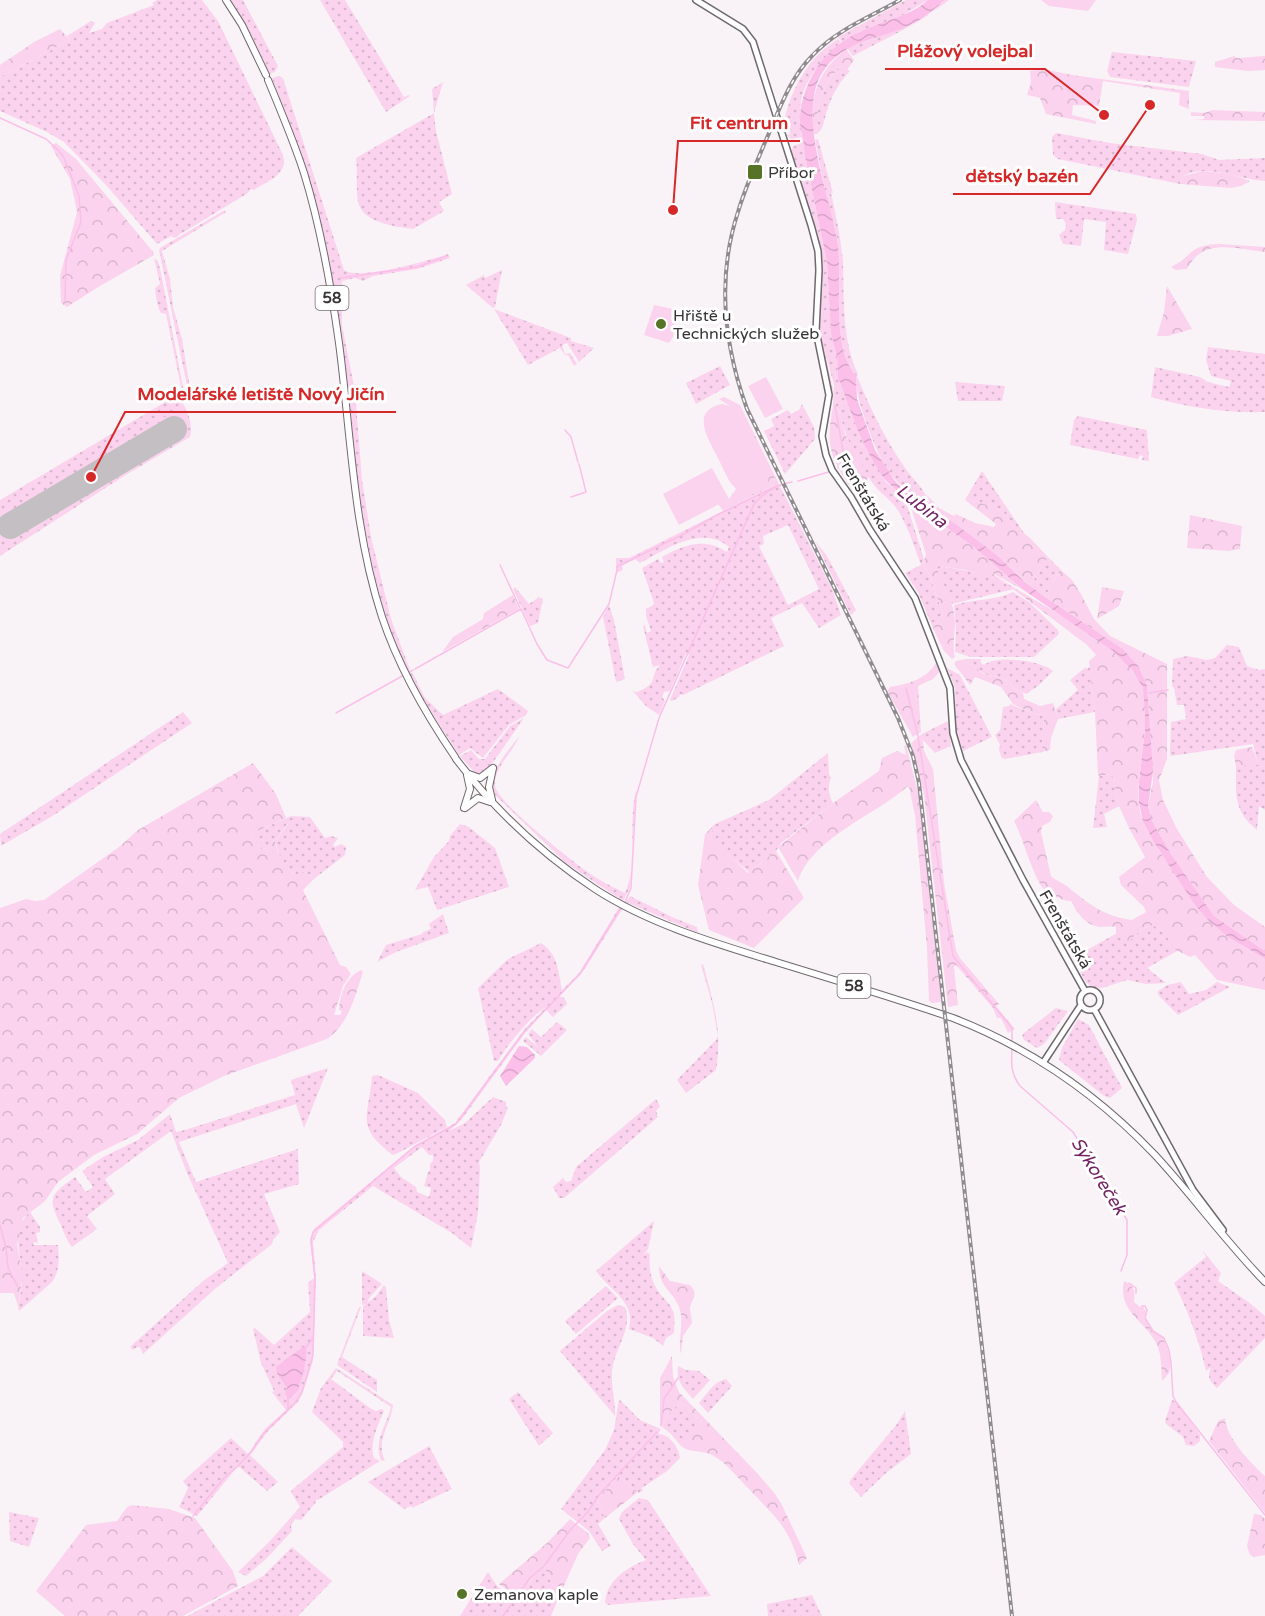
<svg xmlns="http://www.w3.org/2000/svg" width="1265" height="1616" font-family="'Varela Round',sans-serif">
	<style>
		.green { fill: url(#green-dots); fill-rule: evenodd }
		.forest { fill: url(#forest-crowns) }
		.pitch { fill: #fbd3ee }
		.water { fill: url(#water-waves) }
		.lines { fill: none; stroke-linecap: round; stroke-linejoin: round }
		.stream { stroke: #fbbfe9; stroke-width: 1.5 }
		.runway { stroke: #c4bfc2; stroke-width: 26 }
		.secondary-casing { stroke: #6e696d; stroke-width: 8 }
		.primary-casing { stroke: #6e696d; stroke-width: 8 }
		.secondary { stroke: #fff; stroke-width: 5 }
		.primary { stroke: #fff; stroke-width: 6 }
		.rail-casing { stroke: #8f8b8e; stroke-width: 4 }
		.rail { stroke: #fff; stroke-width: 1.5; stroke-dasharray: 4.5; stroke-linecap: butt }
		.poi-dot { fill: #567328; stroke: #fff; stroke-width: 2 }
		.labels { text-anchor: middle; stroke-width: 6; stroke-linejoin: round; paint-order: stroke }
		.shield { fill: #fff; stroke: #737172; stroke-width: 1.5 }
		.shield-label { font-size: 15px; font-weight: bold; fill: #373436 }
		.poi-label { font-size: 16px; fill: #373436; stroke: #fff; text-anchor: start }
		.street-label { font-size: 16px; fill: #373436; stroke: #fff }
		.water-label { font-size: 18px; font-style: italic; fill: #752263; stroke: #fff }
		.leader { fill: none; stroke: #d62828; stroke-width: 2 }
		.callout-dot { fill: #d62828; stroke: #fff; stroke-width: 2 }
		.callout-label { font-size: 18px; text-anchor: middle; font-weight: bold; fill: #d62828; stroke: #fff; stroke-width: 6; stroke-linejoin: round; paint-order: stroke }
	</style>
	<defs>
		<pattern id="green-dots" width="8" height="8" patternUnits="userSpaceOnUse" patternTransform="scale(1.5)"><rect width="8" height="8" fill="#fbd3ee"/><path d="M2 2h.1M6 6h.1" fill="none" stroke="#d8b6cd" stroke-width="1.8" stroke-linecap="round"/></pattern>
		<pattern id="forest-crowns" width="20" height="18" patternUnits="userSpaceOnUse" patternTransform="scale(1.5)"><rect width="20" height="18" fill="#fbd3ee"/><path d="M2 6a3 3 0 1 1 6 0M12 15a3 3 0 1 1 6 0" fill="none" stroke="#d8b6cd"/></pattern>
		<pattern id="water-waves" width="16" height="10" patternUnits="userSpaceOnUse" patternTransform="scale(1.5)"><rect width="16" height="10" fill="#fbbfe9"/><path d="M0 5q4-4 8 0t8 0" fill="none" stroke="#d8a5c8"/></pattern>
	</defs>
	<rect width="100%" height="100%" fill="#f9f3f7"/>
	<path class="green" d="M 157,0 L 202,0 L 218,21 L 283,155 C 289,174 267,181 254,190 L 250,189 L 248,193 L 174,238 L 171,236 L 157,244 L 106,185 L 64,142 L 47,132 L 0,111 L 0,77 L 70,40 L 67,36 L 91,21 L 95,23 L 89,33 L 102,29 L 107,23 L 154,5 L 152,3 Z
		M 229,0 L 243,0 L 278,66 L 275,72 L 270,74 L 253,39 Z
		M 320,0 L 345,0 L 404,97 L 409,95 L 410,96 L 386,112 Z
		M 906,0 L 928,0 L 903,15 L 859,32 L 842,42 L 838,37 Z
		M 945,0 L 949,0 C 920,24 886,38 853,56 L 847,48 L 909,26 L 933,12 Z
		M 838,39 L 841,42 C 824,57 806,78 801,100 C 799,111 801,123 801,134 L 802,137 L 791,139 L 787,135 L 791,134 L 787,126 L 785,126 L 784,123 C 790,90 809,56 838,39 Z
		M 1112,52 L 1196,61 L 1189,87 L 1110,77 L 1107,71 Z
		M 840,66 L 850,71 C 840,81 832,95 828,108 C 824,117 825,128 817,134 C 816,105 822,88 840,66 Z
		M 279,76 L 283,78 L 288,94 L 344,270 C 359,281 430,260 448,254 L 450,258 L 417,269 L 373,276 L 363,281 L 355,278 L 342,281 L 342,325 L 355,391 L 362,480 L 371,537 L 391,619 L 410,670 L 408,672 C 356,563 356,441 339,324 C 327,239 303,158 272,78 Z
		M 443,82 L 434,113 L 436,131 L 452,194 L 439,202 L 444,211 L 413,229 C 397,227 365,223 359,205 C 355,194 358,171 356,158 L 434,113 L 432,89 Z
		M 1056,133 L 1110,143 L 1202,154 L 1219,160 L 1265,158 L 1265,181 C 1238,180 1210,163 1183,176 L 1180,184 L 1058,159 L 1053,155 L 1052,137 Z
		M 818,139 L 833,193 L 831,193 C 836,216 841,239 843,262 C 844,299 842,341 858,374 L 857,376 C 870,408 885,439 905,468 C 912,478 930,494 928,505 C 889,482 881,463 866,422 C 860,402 857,397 856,376 C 829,345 844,276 837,238 C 835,228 831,217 829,207 C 823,185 820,162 815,140 Z
		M 805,142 L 805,156 L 827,262 L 831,334 L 837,357 L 838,382 L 840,382 L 851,414 L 867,450 L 886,482 L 898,492 L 906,502 L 924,559 L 923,565 L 929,574 L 943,614 L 933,628 L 918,592 L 905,573 L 921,565 C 914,546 908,526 897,509 C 891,500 881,494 874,485 C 857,462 845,438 839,410 L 833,406 L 834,385 L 824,348 L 833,390 L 830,408 L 830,385 L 818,330 L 821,262 L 816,234 L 791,153 L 793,146 Z
		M 1055,202 L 1136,214 L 1137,220 L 1128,254 L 1104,250 L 1106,222 L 1084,219 L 1081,246 L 1063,244 L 1059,235 L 1065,230 L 1066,224 L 1063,219 L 1056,219 Z
		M 225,210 L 226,212 L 162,251 L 170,279 L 173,307 L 182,339 L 192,400 L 190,400 L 159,250 L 160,248 Z
		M 154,258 L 158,261 L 161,273 L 185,397 L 185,399 L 180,400 C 188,409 193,425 190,437 L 124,476 L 0,556 L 0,500 L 182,392 L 166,314 L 161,313 C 157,306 156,297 155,288 L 160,284 Z
		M 502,270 L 495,307 L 493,308 L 466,285 L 484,275 L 485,278 Z
		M 494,309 L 571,338 L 571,341 L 594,348 L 579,362 L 567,343 L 562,345 L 565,354 L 570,353 L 577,364 L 574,366 L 568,355 L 565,355 L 560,348 L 528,365 Z
		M 1208,347 L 1265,354 L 1265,412 C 1226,413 1189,408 1151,397 L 1155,367 L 1200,377 L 1208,382 L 1229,387 L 1231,381 L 1211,376 L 1206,360 Z
		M 720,366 L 730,385 L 696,404 L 686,383 Z
		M 955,382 L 1005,386 L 1002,401 L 958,401 Z
		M 802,404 L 814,427 L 815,439 L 785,474 L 764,431 L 774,426 L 771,419 L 788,410 L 791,414 L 799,410 Z
		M 1078,416 L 1147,430 L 1149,461 L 1142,460 L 1143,456 L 1140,455 L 1138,459 L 1070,445 L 1074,420 Z
		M 982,471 L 1028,539 L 1014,527 L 1002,510 L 966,498 Z
		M 775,476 L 832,589 L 841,615 L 819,628 L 802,603 L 771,618 L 784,646 L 683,695 L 680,694 L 679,697 L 672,701 L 670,700 L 689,655 L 686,653 L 670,691 L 664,692 L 662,697 L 665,701 L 659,715 L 646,706 L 633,691 L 637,692 C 660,683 648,678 660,665 L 653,667 L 643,626 L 645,625 L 647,633 L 651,631 L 646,616 L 646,609 L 653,605 L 654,603 L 642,568 L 658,559 L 661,563 L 664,562 L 662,557 C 684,545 704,537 727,552 L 729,547 C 701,524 666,550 640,563 L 635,559 L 622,566 L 623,570 L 616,573 L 616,558 L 629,558 L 771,487 ZM 788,525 L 819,589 L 788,605 L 759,546 L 764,544 L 763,536 Z
		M 815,541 L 827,556 L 856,610 L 851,615 Z
		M 1048,557 L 1060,569 L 1045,597 L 1030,586 Z
		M 938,566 C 963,570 993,574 1014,589 L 952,604 L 935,567 Z
		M 515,587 L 529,604 L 539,597 L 543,599 L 538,623 L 530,626 L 513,589 Z
		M 1013,592 L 1029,602 L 1058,630 L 1059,634 L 1034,657 L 971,657 L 955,652 L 956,629 L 954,605 C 974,599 994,601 1013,592 Z
		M 609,605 L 614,620 L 625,679 L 616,682 L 603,617 Z
		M 1227,645 L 1239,647 L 1247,666 L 1259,670 L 1265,669 L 1265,810 L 1259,806 L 1257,830 C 1233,811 1236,794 1236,766 L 1258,764 L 1253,744 L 1171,756 L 1170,754 L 1171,722 L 1186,719 L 1184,705 L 1177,705 L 1174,688 L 1172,686 L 1173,659 L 1187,656 L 1207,660 L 1215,658 Z
		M 966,659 L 981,659 L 981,663 L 984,665 C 997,654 1042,661 1053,671 L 1038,686 L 1026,694 L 1014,688 L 1006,679 L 984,674 L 977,668 L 961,660 Z
		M 1086,667 L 1087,669 L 1090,667 L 1095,712 L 1058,719 L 1055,710 L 1078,690 L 1070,680 Z
		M 947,668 L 960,675 L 992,737 L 963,751 L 956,729 L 955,687 Z
		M 412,672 L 425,698 L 443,715 L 498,689 L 528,711 L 526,715 L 509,725 L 483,758 L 470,748 L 459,755 L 422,698 L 409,674 Z
		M 1010,704 L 1034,714 L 1044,715 L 1042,752 L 1005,759 L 1002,758 L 999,751 L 1000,745 L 995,735 L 1000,730 L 1003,707 L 1009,706 Z
		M 183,712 L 192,723 L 54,815 L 1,846 L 0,834 Z
		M 524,718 L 494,761 L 482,774 L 475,773 L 460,756 L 471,750 L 479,759 L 485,759 L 510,726 Z
		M 946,722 L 948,722 L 951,746 L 935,753 L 922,739 L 922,734 Z
		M 519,736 C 514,752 494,767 495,785 C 495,801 573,862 589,873 C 600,881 613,887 625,893 C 638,866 628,821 636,789 L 630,888 L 623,901 L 566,863 L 495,795 C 484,775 508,752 519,736 Z
		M 828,753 L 829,774 L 831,778 C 827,787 829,796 833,803 L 781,843 L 776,851 L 749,872 L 713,842 L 711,836 L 712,827 L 715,824 L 769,800 Z
		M 1112,774 L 1119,806 L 1104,814 L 1107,827 L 1093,828 L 1099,776 Z
		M 291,816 L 310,817 L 325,838 L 331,836 L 338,838 L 333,845 L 335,847 L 341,844 L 346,847 L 345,855 L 315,878 L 307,874 L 295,875 L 282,862 L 275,842 L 290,821 L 267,848 L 261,849 L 251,836 L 253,833 Z
		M 460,824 L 469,827 L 495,848 L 509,887 L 437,910 L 428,887 L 415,890 L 434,857 L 449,841 L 450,836 Z
		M 630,896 L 674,918 L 697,927 L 698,933 L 626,902 Z
		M 620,906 L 623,908 L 586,967 L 559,997 L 564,997 L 567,1004 L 553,1017 L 546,1010 L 525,1033 L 462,1119 L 449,1131 L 465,1123 L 493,1097 L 506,1102 L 506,1107 L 508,1108 L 501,1125 L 479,1162 L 480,1168 L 478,1213 L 471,1248 L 452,1233 L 373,1186 L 319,1230 L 313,1242 L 316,1278 L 313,1361 L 303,1392 L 298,1402 L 269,1430 L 250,1455 L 278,1482 L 267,1491 L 238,1466 L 197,1516 L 179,1507 L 188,1488 L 183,1481 L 231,1438 L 248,1454 L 265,1429 L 286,1410 L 272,1392 L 274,1391 L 261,1363 L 253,1329 L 255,1328 L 274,1345 L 310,1312 L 308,1283 L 314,1278 L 310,1240 L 314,1229 L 414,1146 L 455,1123 L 523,1031 L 546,1007 C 531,1016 507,1045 498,1061 L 494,1061 L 478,988 L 508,959 L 541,943 C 559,955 558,972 562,990 L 579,973 ZM 422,1147 L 429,1155 L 433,1155 L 433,1161 L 430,1164 L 430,1170 L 428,1172 L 424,1186 L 431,1188 L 429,1197 L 417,1192 L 416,1187 L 401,1177 L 394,1168 Z
		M 443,914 L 449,933 L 396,952 L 377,962 L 386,945 L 422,934 L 423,932 L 431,929 L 429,924 Z
		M 1153,925 L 1164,933 L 1179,950 L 1147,968 L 1166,983 L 1146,984 L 1127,980 L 1102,988 L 1091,987 L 1085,981 L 1073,958 L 1117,933 L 1129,941 L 1142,929 Z
		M 703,964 C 713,1002 723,1030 716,1070 L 686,1093 L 677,1080 L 716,1040 L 718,1036 L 712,1003 L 701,965 Z
		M 1181,982 L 1189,994 L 1206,990 L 1217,982 L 1230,987 L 1178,1015 L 1160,997 L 1157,992 L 1167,985 Z
		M 1056,1008 L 1068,1011 L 1044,1044 L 1037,1048 L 1024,1040 L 1022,1036 L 1024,1033 Z
		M 1078,1019 L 1089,1025 L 1122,1088 L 1110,1098 L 1104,1096 L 1059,1060 L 1062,1048 Z
		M 557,1022 L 567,1030 L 541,1056 L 523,1041 L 526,1037 L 538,1047 L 528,1034 L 532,1029 L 541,1037 Z
		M 328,1068 L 304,1128 L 296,1104 L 179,1142 L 196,1182 L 298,1149 L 299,1184 L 264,1194 L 280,1232 L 273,1240 L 272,1244 L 216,1288 L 143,1354 L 140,1347 L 137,1347 L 133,1350 L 130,1347 L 203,1281 L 228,1263 L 187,1173 L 171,1131 L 105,1179 L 115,1194 L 87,1216 L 97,1229 L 72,1247 C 67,1241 64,1233 61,1225 C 47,1197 50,1195 75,1177 L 86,1192 L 93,1187 L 82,1171 L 103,1157 L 138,1140 L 170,1114 L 176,1132 L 185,1130 L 295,1095 L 291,1080 Z
		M 378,1075 L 418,1093 L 445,1120 L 447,1127 L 398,1153 L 393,1155 C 354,1126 369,1117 372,1076 Z
		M 656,1099 L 660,1106 L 656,1111 L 658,1117 L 564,1198 L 559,1198 L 553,1187 L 563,1178 L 566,1182 L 571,1181 L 576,1167 Z
		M 30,1212 L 40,1227 L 40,1232 L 36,1233 L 38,1243 L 34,1242 L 33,1245 L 58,1245 C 59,1257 60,1272 52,1282 L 19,1311 L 18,1306 C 20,1296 23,1284 22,1274 C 20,1251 11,1229 30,1212 Z
		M 654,1221 L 648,1249 L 643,1256 L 647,1252 L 649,1254 L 650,1250 C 649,1265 649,1277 658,1291 C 662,1297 669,1302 672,1309 C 676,1316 674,1325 674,1333 L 666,1338 L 663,1346 L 653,1338 L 629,1329 C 636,1301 610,1291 596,1271 Z
		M 1203,1251 L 1221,1273 L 1218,1281 L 1251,1304 L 1265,1316 L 1265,1338 L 1217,1388 C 1209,1381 1207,1377 1211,1367 L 1206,1371 C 1199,1340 1188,1311 1174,1283 L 1206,1257 Z
		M 362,1271 L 382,1284 L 370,1297 L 367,1303 L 376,1296 L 384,1285 L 386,1288 L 389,1320 L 394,1338 L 363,1336 L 363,1306 L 366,1304 L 362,1305 Z
		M 606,1286 L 618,1298 L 576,1334 L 565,1321 Z
		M 618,1305 L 625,1307 C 633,1326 617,1346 613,1365 C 609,1382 616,1399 615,1416 L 560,1351 L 607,1311 Z
		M 359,1307 L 361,1307 L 342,1357 L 377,1380 L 377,1392 L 337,1365 Z
		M 678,1366 L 686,1370 L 699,1371 L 710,1380 L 693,1399 C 683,1387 676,1382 678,1366 Z
		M 336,1368 L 393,1405 C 391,1425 375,1440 385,1461 L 381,1460 C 373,1441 387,1425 391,1407 L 337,1371 L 331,1379 L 370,1408 L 376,1411 L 382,1409 L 384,1411 C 378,1425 369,1443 374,1458 L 380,1461 L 318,1500 L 316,1499 L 316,1502 L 303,1518 L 301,1520 L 295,1519 L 291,1526 L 292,1531 L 267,1558 L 246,1576 L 238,1572 L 270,1541 L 300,1507 L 291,1492 L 292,1490 L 343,1447 L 343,1442 L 312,1412 L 321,1388 Z
		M 726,1379 L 732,1386 L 708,1413 L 699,1403 C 707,1394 714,1381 726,1379 Z
		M 518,1392 L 553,1433 L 539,1446 L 509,1399 Z
		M 619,1399 L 640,1420 L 661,1429 L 658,1434 C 669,1434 679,1447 680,1458 L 667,1471 L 642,1488 L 643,1490 L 639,1493 L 618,1476 L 597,1500 L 605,1518 L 598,1524 L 611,1546 L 602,1551 L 589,1531 L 561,1509 L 605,1450 L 614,1430 Z
		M 1172,1400 L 1177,1402 L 1200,1435 L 1200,1441 L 1194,1446 L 1186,1445 L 1183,1437 L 1166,1424 L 1165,1421 Z
		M 680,1402 L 701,1422 L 680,1445 L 671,1434 L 662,1427 L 667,1416 Z
		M 905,1411 L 911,1454 L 886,1473 L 861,1497 L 849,1483 L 851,1479 L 897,1424 Z
		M 429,1446 L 452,1489 L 412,1508 L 411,1506 L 404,1509 L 368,1482 Z
		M 639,1498 L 648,1500 L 711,1596 L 608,1605 L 605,1603 C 606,1581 627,1567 646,1560 L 633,1544 L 619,1519 L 622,1512 Z
		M 9,1512 L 39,1518 L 29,1547 L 10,1541 Z
		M 292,1547 L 332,1581 L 298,1616 L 187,1616 L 263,1576 Z
		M 543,1565 L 559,1597 L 551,1616 L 460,1616 L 488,1572 L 497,1586 L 514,1599 Z
		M 812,1595 L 822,1616 L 768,1616 L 767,1604 Z"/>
	<path class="forest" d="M 60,29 L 70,40 L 0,77 L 0,65 L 34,42 Z
		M 846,49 L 854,60 L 847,70 L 840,66 C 822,88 816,105 817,134 L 814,134 C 809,98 817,72 846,49 Z
		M 1234,56 L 1237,58 L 1265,56 L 1265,70 L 1248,71 L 1215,67 L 1215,62 Z
		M 1043,69 L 1072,75 L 1189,91 L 1189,109 L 1179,105 L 1180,93 L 1103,81 L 1099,106 L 1073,105 L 1072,115 L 1096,121 L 1096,124 L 1046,114 L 1040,98 L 1027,95 L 1031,82 L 1030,71 Z
		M 1213,110 L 1265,112 L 1265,121 L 1193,120 L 1204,119 L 1204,116 L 1191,116 L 1191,112 L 1204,113 Z
		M 56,143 L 76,159 L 154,253 L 154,255 L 100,286 L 67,307 L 61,303 L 60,276 L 77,212 L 70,179 L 51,146 Z
		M 1203,171 L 1231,174 L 1250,181 L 1241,186 L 1231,188 L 1180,184 L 1183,176 Z
		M 1219,244 L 1265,247 L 1265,252 C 1235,249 1203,237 1187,269 L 1176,270 L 1171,267 C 1194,256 1188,245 1219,244 Z
		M 1167,286 L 1192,329 L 1168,336 L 1157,336 L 1164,312 Z
		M 724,397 L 740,405 L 775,476 L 771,487 L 723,511 L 718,504 L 729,499 L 736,489 C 744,495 749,494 758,491 C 785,482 750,432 742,417 L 739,412 L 719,399 Z
		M 833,406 L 839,410 L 845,434 L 869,477 L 865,482 L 851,488 C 829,456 826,444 833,406 Z
		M 926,494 L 939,508 L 954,516 L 956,514 L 975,523 L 994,527 L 996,524 L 965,500 L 966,498 L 1002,510 L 1014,527 L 1029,537 L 1048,557 L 1030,586 L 997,555 L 928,505 L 929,500 Z
		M 909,502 L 974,547 L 1022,589 L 990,572 C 1030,601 1122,641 1142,686 C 1151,706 1141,757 1139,781 C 1138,794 1138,809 1143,822 C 1150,839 1163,856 1174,872 C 1190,895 1204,917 1226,935 C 1238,944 1252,951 1265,959 L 1265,990 L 1217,980 L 1195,955 L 1190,957 L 1174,949 L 1164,933 L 1153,925 L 1142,929 L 1129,941 L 1123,941 L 1116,934 L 1116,927 C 1110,926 1106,927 1101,927 C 1086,926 1077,913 1071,901 C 1061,901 1055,895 1046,893 C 1030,872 1026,844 1014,821 L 1036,800 L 1043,812 L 1049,812 L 1053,816 L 1050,822 L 1042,826 L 1041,832 L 1051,876 C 1056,881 1062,882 1068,887 C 1089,904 1103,916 1132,920 L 1146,912 L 1144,907 L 1121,885 L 1119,877 L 1145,857 L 1128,826 L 1119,806 L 1112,774 L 1099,776 L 1098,775 L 1095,712 L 1089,661 L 1096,655 L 1087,645 L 1005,583 L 966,570 L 938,566 L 936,567 C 944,585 955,604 955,623 C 955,636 952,645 955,657 L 952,659 L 944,651 L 933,628 L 943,614 L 929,574 L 923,565 L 926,554 Z
		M 1190,515 L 1242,526 L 1240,549 L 1229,551 L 1187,548 Z
		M 1060,569 L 1072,580 L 1081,594 L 1094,619 L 1110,636 L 1167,664 L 1167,759 L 1159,780 L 1163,800 L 1177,829 L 1207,877 L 1234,905 L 1265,927 L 1265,951 L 1214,916 L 1171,854 L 1152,821 L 1148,806 L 1153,782 L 1147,686 L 1139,667 L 1123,649 L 1045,597 Z
		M 1102,587 L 1124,591 L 1119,606 L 1097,619 Z
		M 513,595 L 519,609 L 442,652 L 453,637 L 483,619 L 484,613 Z
		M 961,660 L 977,668 L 983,674 L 1006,679 L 1014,688 L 1023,693 L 1024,699 L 1040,706 L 1053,703 L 1058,719 L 1051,738 L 1050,750 L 1042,752 L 1044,715 L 1034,714 L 1013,704 L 1001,687 L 975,677 L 970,685 L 954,664 L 956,661 Z
		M 937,661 L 941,670 L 933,679 L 918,686 L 921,732 L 913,737 L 887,691 L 890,687 C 908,684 928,679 937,661 Z
		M 922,734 L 924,751 L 933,769 L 944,883 L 956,950 L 960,958 L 999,1004 L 996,1006 L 1015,1029 L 1008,1033 L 1001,1018 L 997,1018 L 993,1008 L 956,965 L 954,967 L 958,1005 L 948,1007 L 924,795 L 911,743 Z
		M 906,745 L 919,796 L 942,1002 L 932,1003 L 929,1001 L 927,948 L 915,815 L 909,787 L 907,787 C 875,815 812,838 798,881 L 778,847 L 833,803 L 879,771 L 882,758 L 897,751 L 906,755 L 904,746 Z
		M 1252,747 L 1259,765 L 1236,766 L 1234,756 L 1236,750 Z
		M 253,763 L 276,794 L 286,818 L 253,833 L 251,836 L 261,849 L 267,848 L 287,824 L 275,842 C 278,856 285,865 295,875 L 302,872 L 315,878 L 303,890 L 340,965 L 346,967 L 351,974 L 343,986 L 334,1015 L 340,1015 L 342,1011 L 339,1010 C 340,994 346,977 361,970 L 363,972 C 355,996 349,1024 327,1039 L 224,1076 L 179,1098 L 137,1134 L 94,1155 L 58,1182 L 45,1201 L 23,1218 L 17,1245 L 23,1275 L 18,1306 L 14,1293 L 0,1293 L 0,908 L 26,899 L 35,901 L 44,900 L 119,847 L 138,830 Z
		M 712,827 L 711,836 L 713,842 L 716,842 L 748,873 L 776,851 L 804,898 L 754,948 L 709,930 L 698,885 L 705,834 Z
		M 659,1266 L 670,1281 L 690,1285 C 699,1295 692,1298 690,1308 C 690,1312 692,1319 692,1323 L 683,1336 L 681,1354 C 677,1339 685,1323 679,1307 C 672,1290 659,1288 659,1266 Z
		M 1124,1281 C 1135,1286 1135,1291 1134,1302 L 1140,1307 L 1143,1306 L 1146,1312 L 1144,1318 L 1152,1331 L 1163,1338 L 1168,1350 L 1171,1363 L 1169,1373 L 1162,1381 C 1161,1368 1162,1354 1156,1343 C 1145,1321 1117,1311 1124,1281 Z
		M 672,1356 L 673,1377 L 679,1392 L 757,1473 L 775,1494 L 781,1503 L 807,1558 L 799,1565 C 790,1527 773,1515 748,1488 C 737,1477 727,1464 714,1456 C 702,1449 689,1454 680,1445 L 700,1421 L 680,1402 L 667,1416 L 662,1427 L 660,1426 L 660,1378 Z
		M 1225,1418 C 1225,1436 1252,1465 1265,1476 L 1265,1513 L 1209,1441 L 1218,1421 Z
		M 618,1476 L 638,1492 L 605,1518 L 597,1500 Z
		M 132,1505 L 169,1509 L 195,1518 L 233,1571 L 238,1586 L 183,1616 L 65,1616 L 36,1591 L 86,1525 L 117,1521 L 127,1507 Z
		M 1254,1514 L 1261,1515 L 1265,1519 L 1265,1555 L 1254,1557 L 1250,1555 L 1247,1546 Z
		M 570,1519 L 588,1533 L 590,1538 L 578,1554 L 559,1597 L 543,1565 L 516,1596 L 499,1584 L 547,1543 Z"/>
	<path class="pitch" d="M 1041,0 L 1096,0 L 1088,11 L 1049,6 Z
		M 654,305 L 678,310 L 673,337 L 669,343 L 644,335 Z
		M 766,377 L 783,409 L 765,418 L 748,386 Z
		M 722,404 L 733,407 L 739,412 C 747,425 766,456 769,470 C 770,478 767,486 761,491 C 754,495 745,496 739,491 C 729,485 724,470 719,460 C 710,442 688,411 722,404 Z
		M 185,406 L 179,432 L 12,531 L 0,525 L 146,439 L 150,434 L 166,425 L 163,418 Z
		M 712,468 L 729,499 L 679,525 L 663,494 Z"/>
	<path class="water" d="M 928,0 L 945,0 C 934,10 922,20 908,26 C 876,41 843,40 822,73 C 797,114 829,195 837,239 C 844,276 829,345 856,376 L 857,399 L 875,450 L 895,481 L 908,494 L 954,523 L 997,555 L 1025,582 L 1045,597 L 1123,649 L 1139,667 L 1147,686 L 1153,771 L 1148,806 L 1152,821 L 1171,854 L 1214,916 L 1265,951 L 1265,959 L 1228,937 L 1208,920 L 1195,905 L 1153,841 L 1143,822 L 1139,803 L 1139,782 L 1145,730 L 1145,712 L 1143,688 L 1133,671 L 1113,651 L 1022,589 L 974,547 L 910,502 L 906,502 C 900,491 888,485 881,474 C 862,446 851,414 840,382 L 838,382 L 837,357 L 831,334 L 827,262 L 805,156 C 805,143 800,133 800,120 C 800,91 818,58 842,42 C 853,34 866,29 879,24 C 896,17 914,13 928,0 Z
		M 519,1046 L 527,1047 L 535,1055 L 535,1058 L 506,1086 L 500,1076 Z
		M 303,1347 L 306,1346 C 308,1355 302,1383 297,1391 C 295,1394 292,1396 290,1399 L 285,1394 L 287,1388 L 277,1373 L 276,1367 Z"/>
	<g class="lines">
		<path class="stream" d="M 0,118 L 46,139 L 59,151 L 64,158 L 79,196 L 81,222 L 66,260 L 65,300
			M 341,278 L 417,267 L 447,256
			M 835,406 L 845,462 L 838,468
			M 565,430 L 571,437 L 578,462
			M 798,481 L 832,471
			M 571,497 L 586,492 L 579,464
			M 500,565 L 520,608
			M 415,669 L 521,609 L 537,644 L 547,660 L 568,668 L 609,604 L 618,566 L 684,534 L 715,516 L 779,485
			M 408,673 L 413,670
			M 906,688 L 918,736 L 953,956 L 1012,1028 L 1012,1041
			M 1149,693 L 1168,690
			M 336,713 L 404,675
			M 625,902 L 631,888 L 636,797 L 659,718 L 754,504 C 764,493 777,484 792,482
			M 1012,1049 C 1011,1064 1011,1074 1020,1086 L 1073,1132 L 1127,1220 L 1127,1255 L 1121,1271
			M 0,1225 L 6,1248 L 8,1268 L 18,1287
			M 1129,1283 L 1136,1288 L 1136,1293
			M 1142,1306 L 1145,1306 L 1147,1310 L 1145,1318 L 1153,1331 L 1164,1338 L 1169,1350 L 1171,1363 L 1173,1396 L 1176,1402 L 1265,1515
			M 307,1346 L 313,1338
			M 288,1395 L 288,1409
			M 661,1425 L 664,1399 L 678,1378
			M 252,1451 L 263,1434 L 296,1402 L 302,1392 L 313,1355 L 315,1278 L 311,1240 L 313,1232 L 414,1147 L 456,1124 L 524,1032 L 580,974 L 622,906
			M 193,1516 L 224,1478 L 238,1466 L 251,1452
			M 503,1616 L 530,1578 L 544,1566 L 571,1529 L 587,1513 L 599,1495 L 657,1432"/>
		<path class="runway" d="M 10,526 L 174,429"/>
		<g class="secondary-casing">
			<path id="secondary" d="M 696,0 L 743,29 L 753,42 L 811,225 L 818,251 L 819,270 L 816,331 L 829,395 L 822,436 L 826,455 L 832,470 L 851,497 L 870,530 L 915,598 L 950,688 L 953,733 L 961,760 L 1023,880 L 1085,991
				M1080 1000a10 10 0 1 1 20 0a10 10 0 1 1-20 0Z
				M 1094,1009 L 1193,1190 L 1223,1230
				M 1043,1063 L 1081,1005"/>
		</g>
		<g class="primary-casing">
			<path id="primary" d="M 226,0 L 242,25 L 266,75
				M 268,80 C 281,111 294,142 304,173 C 321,228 331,286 339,343 C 351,434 353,528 382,617 C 399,668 425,713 455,757
				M 456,759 C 494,809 542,854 595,889 C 649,924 714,943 776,962 C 835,980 894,998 953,1018 C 1030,1048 1098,1095 1155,1155 C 1193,1196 1226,1242 1265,1282
				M 469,774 L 480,778 L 493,768
				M 492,800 L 489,787 L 493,768
				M 464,808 L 470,789 L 467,775
				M 465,808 L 478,798 L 490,802"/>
		</g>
		<use href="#secondary" class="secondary"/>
		<use href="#primary" class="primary"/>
		<g class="rail-casing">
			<path id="rail" d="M 900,0 C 870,17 836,30 812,56 C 789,79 779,111 766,140 C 756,164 745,188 738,212 C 716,279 724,345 747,409 L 898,718 L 913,756 L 919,783 L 1012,1616"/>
		</g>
		<use href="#rail" class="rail"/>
	</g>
	<g class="poi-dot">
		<rect x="747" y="164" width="16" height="16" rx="3"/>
		<circle cx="661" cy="324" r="6"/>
		<circle cx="462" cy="1594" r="6"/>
	</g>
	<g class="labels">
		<g class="shield">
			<rect x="315.5" y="286" width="33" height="24" rx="4.5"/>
			<rect x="837.5" y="974" width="33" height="24" rx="4.5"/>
		</g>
		<g class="shield-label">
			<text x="332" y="303">58</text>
			<text x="854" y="991">58</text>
		</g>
		<g class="poi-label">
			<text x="768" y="178">Příbor</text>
			<text x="673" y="321">Hřiště u<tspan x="673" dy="18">Technických služeb</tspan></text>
			<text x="474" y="1600">Zemanova kaple</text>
		</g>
		<g class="street-label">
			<text transform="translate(864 492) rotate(59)" y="6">Frenštátská</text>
			<text transform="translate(1066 929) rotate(60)" y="6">Frenštátská</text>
		</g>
		<g class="water-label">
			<text transform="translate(922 506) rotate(38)" y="6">Lubina</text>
			<text transform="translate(1099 1176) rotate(58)" y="6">Sýkoreček</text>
		</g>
	</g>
	<path class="leader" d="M1104 115L1045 69H885M673 210L678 141H800M1150 105L1090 194H953M91 477L125 412H396"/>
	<g class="callout-dot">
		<circle cx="1104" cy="115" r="6"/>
		<circle cx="673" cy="210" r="6"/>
		<circle cx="1150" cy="105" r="6"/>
		<circle cx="91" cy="477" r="6"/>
	</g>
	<g class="callout-label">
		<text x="965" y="57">Plážový volejbal</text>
		<text x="739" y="129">Fit centrum</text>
		<text x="1022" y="182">dětský bazén</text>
		<text x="261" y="400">Modelářské letiště Nový Jičín</text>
	</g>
</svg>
